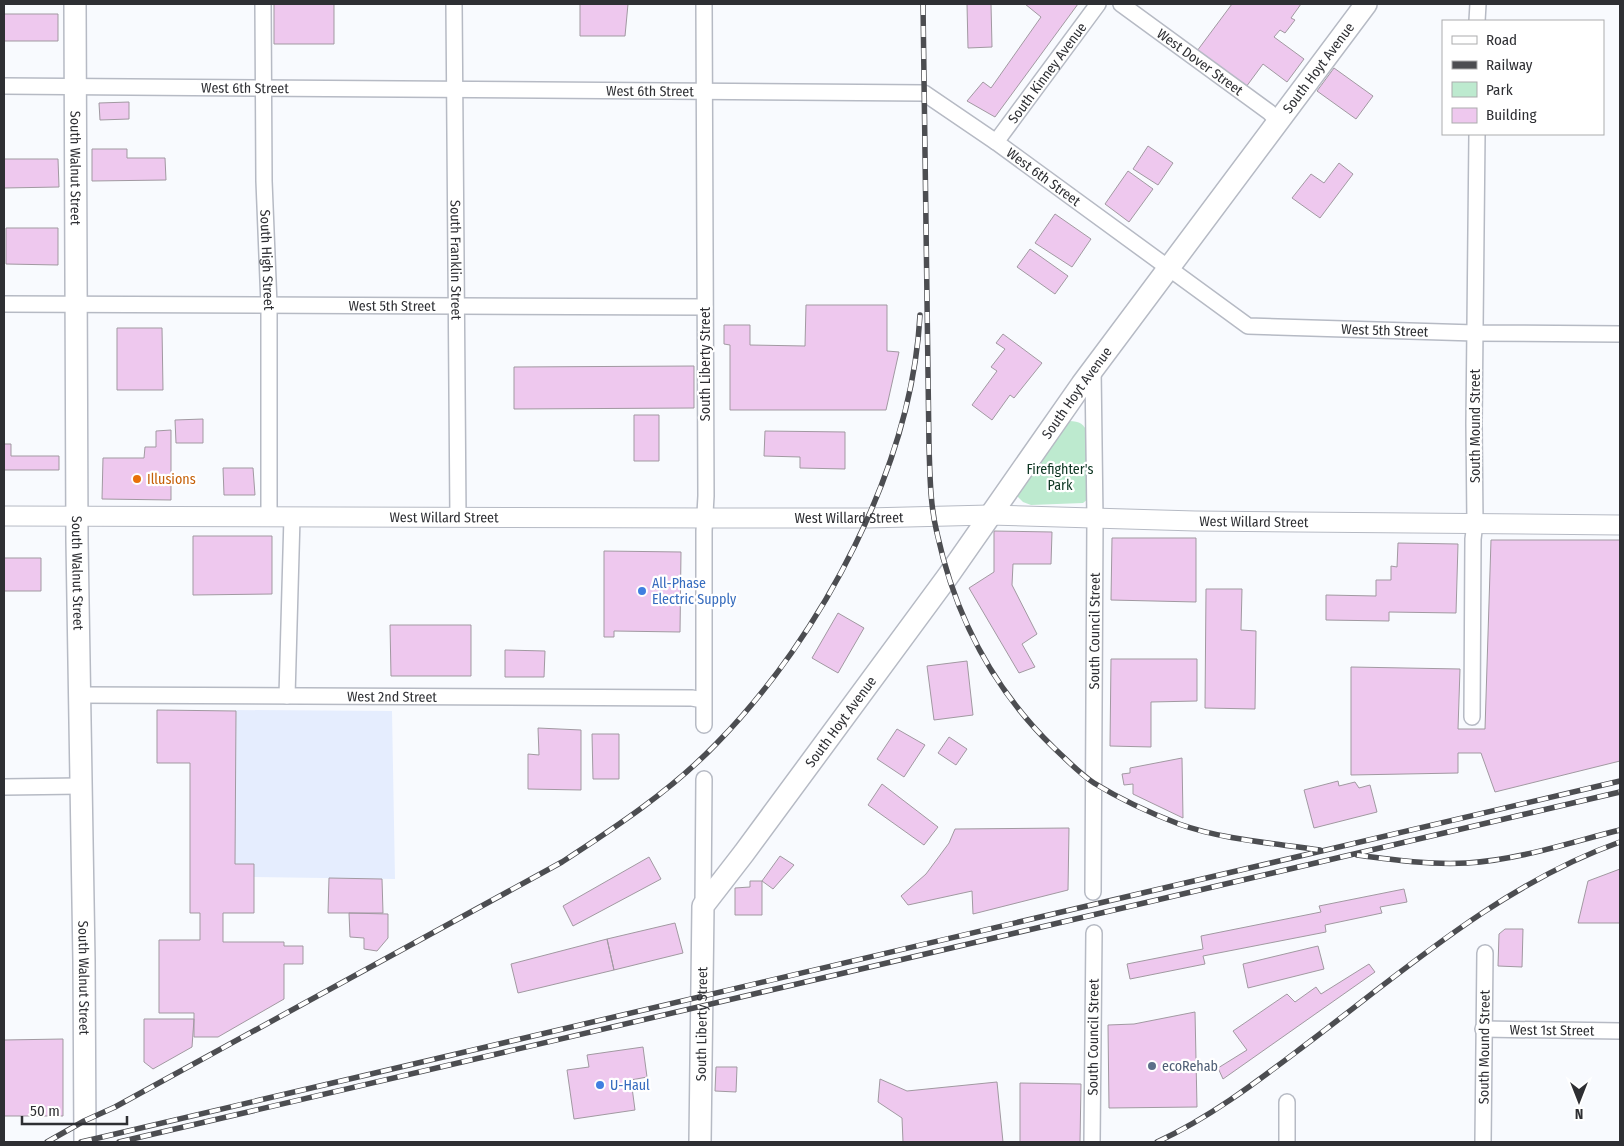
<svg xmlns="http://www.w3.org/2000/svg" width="1624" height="1146" font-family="'Fira Sans Condensed',sans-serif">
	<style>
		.built { fill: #e5edfe }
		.green { fill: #bdeacf }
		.building { fill: #eec8ee; stroke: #a199a1 }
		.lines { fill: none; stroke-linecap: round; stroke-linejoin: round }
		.minor-casing { stroke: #b6bac4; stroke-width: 18 }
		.tertiary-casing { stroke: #b6bac4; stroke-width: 21 }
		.secondary-casing { stroke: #b6bac4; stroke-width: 24 }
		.minor { stroke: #fff; stroke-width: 15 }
		.tertiary { stroke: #fff; stroke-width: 19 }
		.secondary { stroke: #fff; stroke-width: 21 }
		.rail-casing { stroke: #4c4d51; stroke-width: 5.5 }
		.rail { stroke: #fff; stroke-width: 4; stroke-dasharray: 11; stroke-linecap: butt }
		.food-dot { fill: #e8710a; stroke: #fff; stroke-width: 2 }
		.shop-dot { fill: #3f7fe0; stroke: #fff; stroke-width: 2 }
		.service-dot { fill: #5c6f8a; stroke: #fff; stroke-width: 2 }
		.labels { text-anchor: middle; stroke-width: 4.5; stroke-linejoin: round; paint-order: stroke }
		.street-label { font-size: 14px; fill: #2e2f33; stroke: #fff }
		.park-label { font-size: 14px; fill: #0c3521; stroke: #fff }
		.food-label { font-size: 14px; fill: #c56008; stroke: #fff; text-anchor: start }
		.shop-label { font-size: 14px; fill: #366cbe; stroke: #fff; text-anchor: start }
		.service-label { font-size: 14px; fill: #4e5e75; stroke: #fff; text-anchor: start }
	</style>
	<rect width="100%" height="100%" fill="#f8fafe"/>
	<path class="built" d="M 235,710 L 392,711 L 395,879 L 254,877 L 254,864 L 235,864 Z"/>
	<path class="green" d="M 1069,421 C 1080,421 1084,424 1088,434 L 1088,499 L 1083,503 L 1031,505 L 1023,502 L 1016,495 L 1018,488 Z"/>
	<path class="building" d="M 274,4 L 334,4 L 334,44 L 274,44 Z
		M 580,4 L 628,4 L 625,36 L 580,36 Z
		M 967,4 L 991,4 L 992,47 L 968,48 Z
		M 1025,4 L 1078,4 L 995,117 L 967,101 L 983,82 L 991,88 L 1041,17 Z
		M 1232,4 L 1301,4 L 1291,18 L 1295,20 L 1285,33 L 1280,30 L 1274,37 L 1304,59 L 1287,82 L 1263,64 L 1246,87 L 1197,51 Z
		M 4,14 L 58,14 L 58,41 L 4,41 Z
		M 1334,68 L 1373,96 L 1356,119 L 1317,91 Z
		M 129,102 L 129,119 L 100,120 L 99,103 Z
		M 1148,146 L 1173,163 L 1158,185 L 1133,169 Z
		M 92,149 L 127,149 L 127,158 L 165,158 L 166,180 L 92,181 Z
		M 4,159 L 58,159 L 59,187 L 4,188 Z
		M 1339,163 L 1353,174 L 1320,218 L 1292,198 L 1311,174 L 1324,183 Z
		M 1128,171 L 1153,189 L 1129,222 L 1105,204 Z
		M 1055,214 L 1091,239 L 1072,267 L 1035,243 Z
		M 6,228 L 58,228 L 58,265 L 6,264 Z
		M 1030,249 L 1068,276 L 1055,294 L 1017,267 Z
		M 806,305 L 887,305 L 887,351 L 899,352 L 886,410 L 730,410 L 730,345 L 724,344 L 724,325 L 750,325 L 750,345 L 805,346 Z
		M 117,328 L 162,328 L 163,390 L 117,390 Z
		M 1003,334 L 1042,363 L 1014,398 L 1010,395 L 992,420 L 972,405 L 997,371 L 991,367 L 1005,349 L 996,343 Z
		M 694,366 L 694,408 L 514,409 L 514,367 Z
		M 634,415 L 659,415 L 659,461 L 634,461 Z
		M 203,419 L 203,443 L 176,443 L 175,420 Z
		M 171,430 L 171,500 L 102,499 L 103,458 L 144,458 L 145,447 L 156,447 L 156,431 Z
		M 765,431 L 845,432 L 845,469 L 800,468 L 800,457 L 764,456 Z
		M 4,444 L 11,444 L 11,456 L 59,456 L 59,470 L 4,470 Z
		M 223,468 L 253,468 L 255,495 L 224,495 Z
		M 994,531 L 1052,532 L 1051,564 L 1013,564 L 1012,585 L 1037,634 L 1022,644 L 1035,667 L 1019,673 L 969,588 L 994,572 Z
		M 193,536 L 272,536 L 272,594 L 193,595 Z
		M 1112,538 L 1196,538 L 1196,602 L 1111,600 Z
		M 1491,540 L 1620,540 L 1620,761 L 1495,792 L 1481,753 L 1458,753 L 1458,773 L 1351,775 L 1351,667 L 1460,669 L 1458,729 L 1485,729 Z
		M 1398,543 L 1458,544 L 1456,613 L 1389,612 L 1389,621 L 1326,620 L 1326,595 L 1376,596 L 1376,580 L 1391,580 L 1391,566 L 1397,567 Z
		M 604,551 L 681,552 L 680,632 L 614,631 L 614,637 L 604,637 Z
		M 4,558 L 41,558 L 41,591 L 4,591 Z
		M 1206,589 L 1242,589 L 1241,630 L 1256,631 L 1255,709 L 1205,708 Z
		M 838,613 L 864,628 L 838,673 L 812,658 Z
		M 390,625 L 471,625 L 471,676 L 391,676 Z
		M 505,650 L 545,651 L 544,677 L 505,677 Z
		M 1111,659 L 1197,659 L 1197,701 L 1151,702 L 1151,747 L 1110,746 Z
		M 967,661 L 973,715 L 934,720 L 927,666 Z
		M 157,710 L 236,711 L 235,864 L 254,864 L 254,913 L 223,913 L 223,942 L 284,942 L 284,946 L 303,946 L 303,964 L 284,964 L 284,999 L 218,1037 L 194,1037 L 194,1013 L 159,1013 L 159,940 L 200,940 L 200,913 L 190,913 L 190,763 L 157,763 Z
		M 538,728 L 581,730 L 581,790 L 528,789 L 528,754 L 539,755 Z
		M 897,729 L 925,745 L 904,777 L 877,759 Z
		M 592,734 L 619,734 L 619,779 L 593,779 Z
		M 949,737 L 967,749 L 956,765 L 938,753 Z
		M 1182,758 L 1183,818 L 1133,794 L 1133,784 L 1124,785 L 1122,774 L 1130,773 L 1130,768 Z
		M 1338,781 L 1339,786 L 1355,782 L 1359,788 L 1370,785 L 1377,812 L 1314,828 L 1304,790 Z
		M 882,784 L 938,827 L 924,845 L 868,805 Z
		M 1069,828 L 1068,890 L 973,914 L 972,891 L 908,905 L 901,896 L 926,874 L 949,843 L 955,829 Z
		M 780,856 L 794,865 L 773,889 L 762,881 Z
		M 649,857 L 661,879 L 573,926 L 563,906 Z
		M 1620,869 L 1620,923 L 1578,923 L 1588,881 Z
		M 329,878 L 382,879 L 383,913 L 328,913 Z
		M 750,881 L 762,881 L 762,915 L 735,915 L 735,888 L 750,887 Z
		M 1404,889 L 1407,902 L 1380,907 L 1382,913 L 1325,925 L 1326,932 L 1203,956 L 1205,964 L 1130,979 L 1127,964 L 1203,949 L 1201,936 L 1321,912 L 1319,906 Z
		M 349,913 L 388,914 L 388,938 L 377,951 L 364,949 L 364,938 L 350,937 Z
		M 675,923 L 683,953 L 614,970 L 607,939 Z
		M 1505,929 L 1523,929 L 1522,967 L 1498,966 L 1499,934 Z
		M 607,939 L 614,970 L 518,993 L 511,964 Z
		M 1318,946 L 1324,969 L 1248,988 L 1243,964 Z
		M 1369,964 L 1375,972 L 1223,1079 L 1218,1068 L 1247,1050 L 1233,1031 L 1287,994 L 1295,1002 L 1316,987 L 1321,994 Z
		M 1195,1012 L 1197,1107 L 1109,1108 L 1108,1025 L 1134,1024 Z
		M 144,1019 L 194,1019 L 192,1047 L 153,1069 L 144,1062 Z
		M 63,1039 L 63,1116 L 4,1116 L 4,1040 Z
		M 643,1047 L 647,1077 L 631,1080 L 635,1110 L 574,1119 L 567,1070 L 589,1067 L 587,1055 Z
		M 716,1067 L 737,1067 L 736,1092 L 715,1091 Z
		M 880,1079 L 907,1091 L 997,1082 L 1003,1142 L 903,1142 L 902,1118 L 878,1102 Z
		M 1020,1083 L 1081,1084 L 1080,1142 L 1020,1142 Z"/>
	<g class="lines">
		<g class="minor-casing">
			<g id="minor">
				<path id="s1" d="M 263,4 L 264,181 L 269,305 L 269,516"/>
				<path id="s2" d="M 454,4 L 458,517"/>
				<path id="s3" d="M 1121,4 L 1269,112 L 1278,121"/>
				<path d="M 1477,21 L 1478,4"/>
				<path id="s4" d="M 4,86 L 924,93 L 996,142 L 1248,326 L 1475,333 L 1620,334"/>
				<path id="s5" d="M 996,142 L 1098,4"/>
				<path id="s6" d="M 4,304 L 705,307"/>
				<path id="s7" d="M 81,695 L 692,698 L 703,700"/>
				<path d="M 287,696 L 292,517"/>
				<path d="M 1472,717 L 1473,539 L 1475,523 L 1474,424 L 1477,134"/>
				<path d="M 704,725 L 704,531 L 706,496 C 705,332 704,168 704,4"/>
				<path d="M 4,787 L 81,786"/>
				<path id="s8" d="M 1093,892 L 1095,519 L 1093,369"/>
				<path d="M 703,906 L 704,779"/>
				<path id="s9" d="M 1483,1029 L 1620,1031"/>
				<path id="s10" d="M 1092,1142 L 1094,933"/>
				<path d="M 1287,1142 L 1287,1102"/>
				<path id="s11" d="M 1483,1142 L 1485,953"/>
			</g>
		</g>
		<g class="tertiary-casing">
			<g id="tertiary">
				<path id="s12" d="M 4,516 L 719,518 L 867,518 L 989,515 L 1195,521 L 1620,525"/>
			</g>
		</g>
		<g class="secondary-casing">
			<g id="secondary">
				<path id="s13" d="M 75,4 L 77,541 L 84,961 L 85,1142"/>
				<path id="s14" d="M 700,1142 L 703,906 L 744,853 L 948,576 L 1082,384 L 1366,4"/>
			</g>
		</g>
		<use href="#minor" class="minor"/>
		<use href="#tertiary" class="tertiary"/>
		<use href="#secondary" class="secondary"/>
		<g class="rail-casing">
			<path id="rail" d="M 923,4 L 929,446 C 930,475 930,505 937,533 C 955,616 993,689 1054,748 C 1067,760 1080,774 1094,783 C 1120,799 1150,813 1179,824 C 1224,840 1273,843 1320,850
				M 1357,855 C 1394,860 1430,865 1467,863 C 1519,860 1571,842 1620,830
				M 47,1142 L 84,1121 L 115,1107 L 562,862 C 616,827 672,790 717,743 C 822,636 912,466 920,315
				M 81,1142 L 1620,781
				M 119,1142 L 1620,792
				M 1157,1142 C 1209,1118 1255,1083 1300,1049 C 1400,974 1501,884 1620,842"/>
		</g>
		<use href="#rail" class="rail"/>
	</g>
	<circle class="food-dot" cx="137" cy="479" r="5"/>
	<g class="shop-dot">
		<circle cx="642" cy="591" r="5"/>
		<circle cx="600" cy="1085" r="5"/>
	</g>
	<circle class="service-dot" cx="1152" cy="1066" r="5"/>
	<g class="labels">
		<g class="street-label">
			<text dy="5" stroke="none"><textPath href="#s3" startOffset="98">West Dover Street</textPath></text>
			<text dy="5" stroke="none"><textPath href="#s14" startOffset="1276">South Hoyt Avenue</textPath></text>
			<text dy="5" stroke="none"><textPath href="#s5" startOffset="86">South Kinney Avenue</textPath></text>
			<text dy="5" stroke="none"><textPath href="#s4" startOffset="241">West 6th Street</textPath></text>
			<text dy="5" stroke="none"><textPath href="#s4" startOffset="646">West 6th Street</textPath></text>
			<text dy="5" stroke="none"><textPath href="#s13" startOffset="164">South Walnut Street</textPath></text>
			<text dy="5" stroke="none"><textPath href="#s4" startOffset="1066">West 6th Street</textPath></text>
			<text dy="5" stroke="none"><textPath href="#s1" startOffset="256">South High Street</textPath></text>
			<text dy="5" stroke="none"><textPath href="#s2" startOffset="256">South Franklin Street</textPath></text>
			<text dy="5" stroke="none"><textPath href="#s6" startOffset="388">West 5th Street</textPath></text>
			<text dy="5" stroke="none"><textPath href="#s4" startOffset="1456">West 5th Street</textPath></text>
			<text transform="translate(705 364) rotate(-90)" y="5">South Liberty Street</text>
			<text dy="5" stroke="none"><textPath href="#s14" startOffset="871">South Hoyt Avenue</textPath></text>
			<text transform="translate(1475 426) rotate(-90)" y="5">South Mound Street</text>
			<text dy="5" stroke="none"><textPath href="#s12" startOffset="440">West Willard Street</textPath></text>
			<text dy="5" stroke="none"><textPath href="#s12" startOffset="845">West Willard Street</textPath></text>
			<text dy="5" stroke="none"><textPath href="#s12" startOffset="1250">West Willard Street</textPath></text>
			<text dy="5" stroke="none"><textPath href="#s13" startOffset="569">South Walnut Street</textPath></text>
			<text dy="5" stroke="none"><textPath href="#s8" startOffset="261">South Council Street</textPath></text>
			<text dy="5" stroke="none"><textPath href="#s7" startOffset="311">West 2nd Street</textPath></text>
			<text dy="5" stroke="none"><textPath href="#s14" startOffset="466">South Hoyt Avenue</textPath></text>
			<text dy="5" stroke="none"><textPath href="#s13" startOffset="974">South Walnut Street</textPath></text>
			<text dy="5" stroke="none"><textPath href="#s14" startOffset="118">South Liberty Street</textPath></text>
			<text dy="5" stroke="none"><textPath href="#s9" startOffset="69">West 1st Street</textPath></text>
			<text dy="5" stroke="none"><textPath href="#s10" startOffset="105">South Council Street</textPath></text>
			<text dy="5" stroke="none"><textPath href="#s11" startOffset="95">South Mound Street</textPath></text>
		</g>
		<g class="park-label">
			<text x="1060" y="474">Firefighter's<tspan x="1060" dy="16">Park</tspan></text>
		</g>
		<g class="food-label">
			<text x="147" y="484">Illusions</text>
		</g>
		<g class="shop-label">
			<text x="652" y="588">All-Phase<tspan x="652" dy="16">Electric Supply</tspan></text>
			<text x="610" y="1090">U-Haul</text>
		</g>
		<g class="service-label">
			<text x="1162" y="1071">ecoRehab</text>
		</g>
	</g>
	<rect width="1624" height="1146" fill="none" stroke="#2e2f33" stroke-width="10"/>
	<rect x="1442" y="20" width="162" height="115" fill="#ffffff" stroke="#abacad"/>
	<rect x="1452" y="36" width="25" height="8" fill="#ffffff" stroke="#abacad"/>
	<text x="1486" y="45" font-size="15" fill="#2e2f33">Road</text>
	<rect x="1452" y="61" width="25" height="8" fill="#4c4d51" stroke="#abacad"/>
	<text x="1486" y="70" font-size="15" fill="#2e2f33">Railway</text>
	<rect x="1452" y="82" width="25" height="15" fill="#bdeacf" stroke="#abacad"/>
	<text x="1486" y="95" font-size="15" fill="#2e2f33">Park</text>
	<rect x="1452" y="108" width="25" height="15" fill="#eec8ee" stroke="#abacad"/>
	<text x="1486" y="120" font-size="15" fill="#2e2f33">Building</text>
	<g transform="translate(1579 1101) rotate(180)" stroke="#ffffff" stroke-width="4" paint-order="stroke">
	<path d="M0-4L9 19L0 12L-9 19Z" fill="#2e2f33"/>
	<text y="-8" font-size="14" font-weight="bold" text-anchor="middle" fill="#2e2f33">N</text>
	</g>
	<path d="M22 1116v8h105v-8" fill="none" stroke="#2e2f33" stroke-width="2.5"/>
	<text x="30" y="1116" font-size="15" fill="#2e2f33" stroke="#ffffff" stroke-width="4" paint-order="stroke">50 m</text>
</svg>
